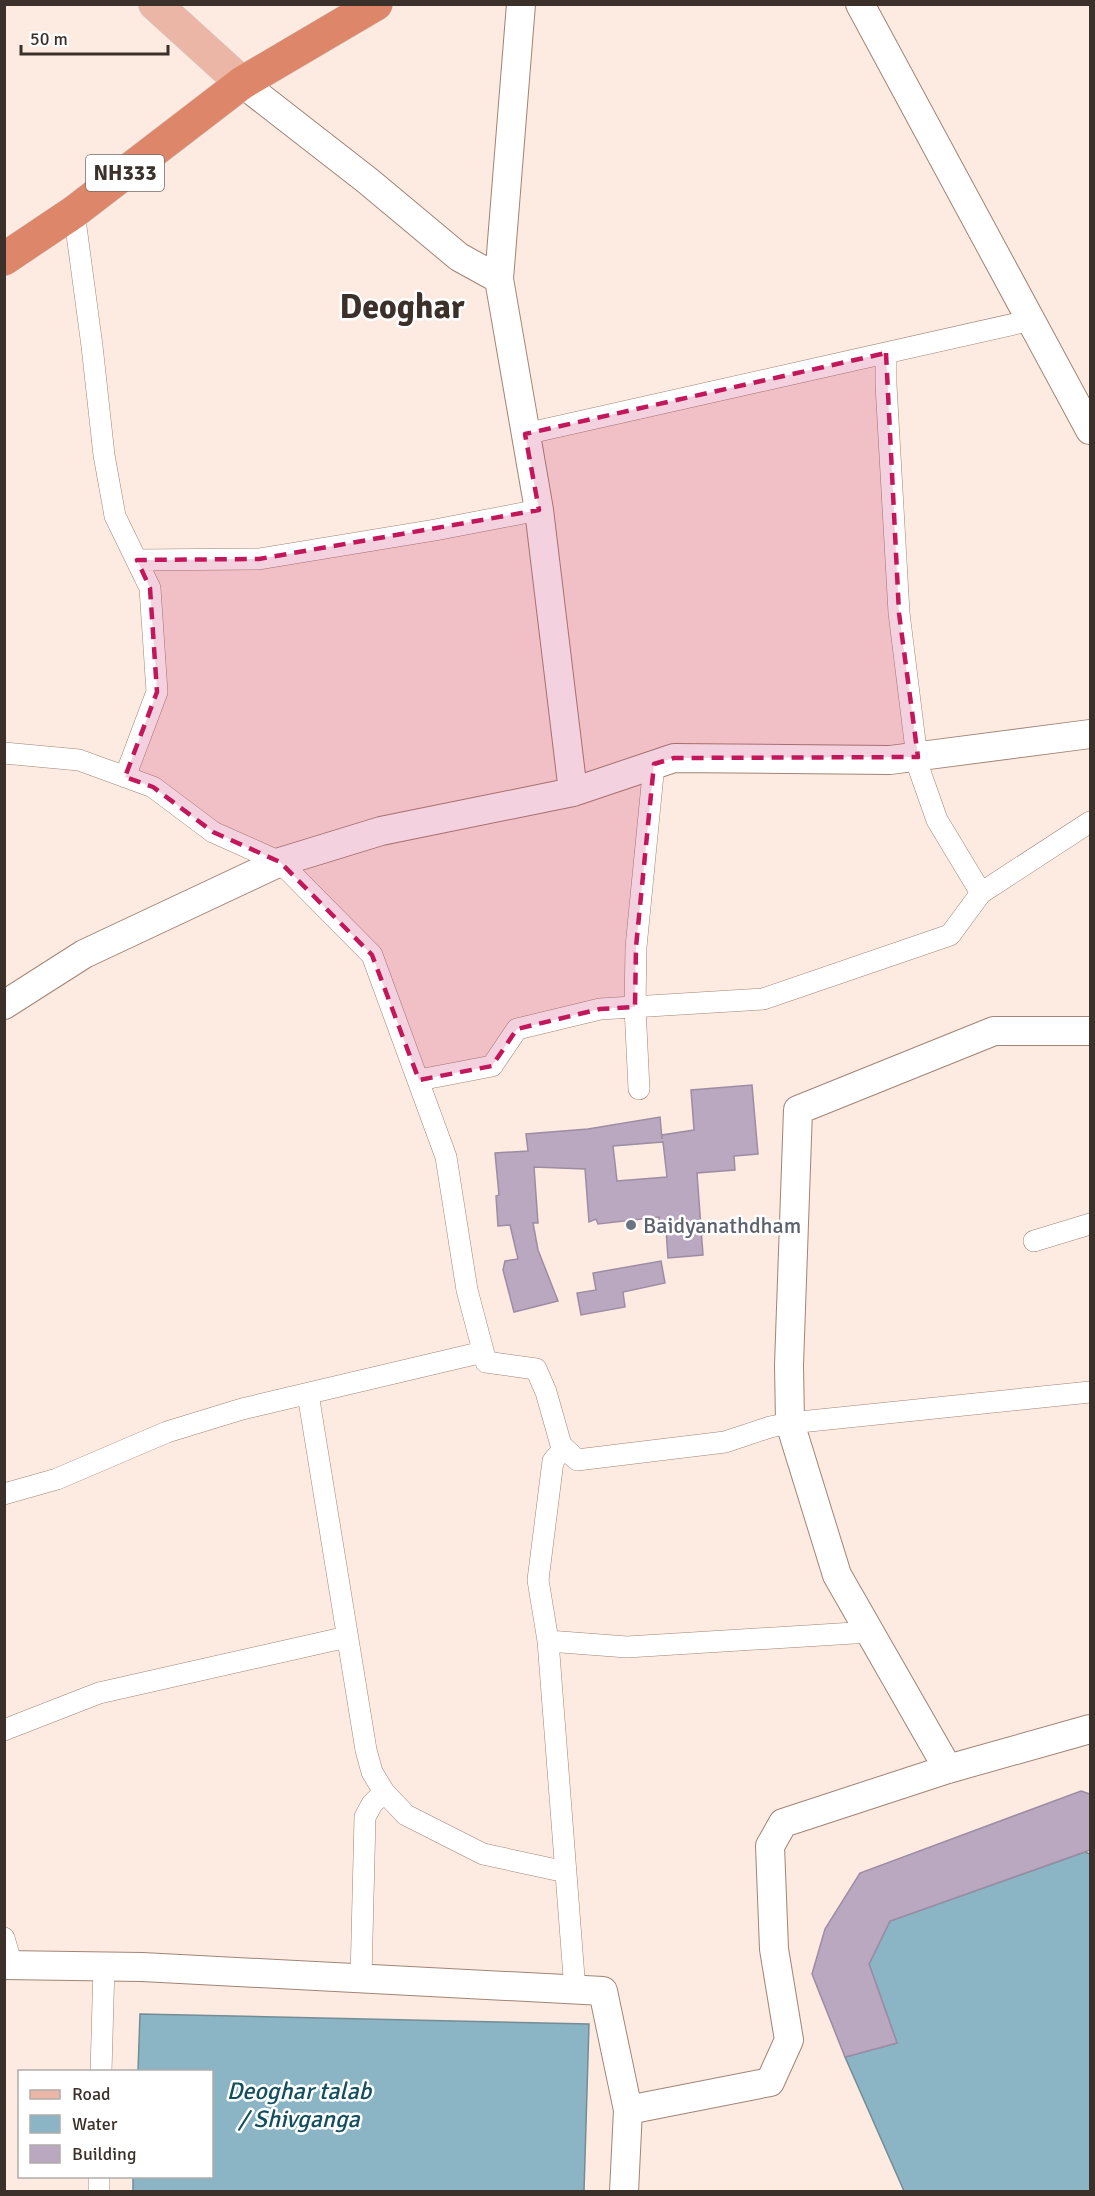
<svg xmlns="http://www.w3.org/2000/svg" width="1095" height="2196" font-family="Signika,sans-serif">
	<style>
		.water { fill: #8bb5c4; stroke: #738d96; stroke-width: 1.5 }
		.building { fill: #baa8c1; stroke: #9d8ca4; stroke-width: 1.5; fill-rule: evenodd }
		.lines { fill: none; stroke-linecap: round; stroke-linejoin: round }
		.street-casing { stroke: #a18476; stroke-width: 22 }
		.secondary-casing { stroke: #a18476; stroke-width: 30 }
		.primary-casing { stroke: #d4d1d0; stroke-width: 34 }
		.highway-casing { stroke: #d4d1d0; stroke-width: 34 }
		.street { stroke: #fff; stroke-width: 21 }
		.secondary { stroke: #fff; stroke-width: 28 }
		.primary { stroke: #ebb6a5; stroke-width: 33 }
		.highway { stroke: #dd8669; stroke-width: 33 }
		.marked { fill: #c2185b; fill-opacity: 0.2; stroke: #c2185b; stroke-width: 4.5; stroke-dasharray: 12 8; stroke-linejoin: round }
		.worship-dot { fill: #6b7280; stroke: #fff; stroke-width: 2 }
		.labels { text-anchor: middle; stroke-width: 5; stroke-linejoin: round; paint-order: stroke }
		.shield { fill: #fff; stroke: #766e6a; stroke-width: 1.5 }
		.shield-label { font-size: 21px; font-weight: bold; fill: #3c302a }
		.worship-label { font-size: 22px; fill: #5b616d; stroke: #fff; text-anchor: start }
		.water-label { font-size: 24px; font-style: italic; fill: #124e5e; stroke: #fff }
		.town-label { font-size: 34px; font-weight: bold; fill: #3c302a; stroke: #fff }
	</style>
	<rect width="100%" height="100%" fill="#fdeae1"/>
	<path class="water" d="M 1085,1852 L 1090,1854 L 1090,2191 L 904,2191 L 845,2057 L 897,2043 L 869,1964 L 890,1921 Z
		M 140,2014 L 589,2024 L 584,2191 L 133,2191 L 133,2177 L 212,2176 L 212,2072 L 138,2071 Z"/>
	<path class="building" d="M 752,1085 L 758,1154 L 734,1156 L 735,1170 L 697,1173 L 703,1255 L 668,1258 L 666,1230 L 660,1231 L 659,1217 L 598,1224 L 596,1219 L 589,1222 L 585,1169 L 534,1167 L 538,1223 L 533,1223 L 538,1250 L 558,1301 L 514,1312 L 503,1270 L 505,1261 L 518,1259 L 510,1225 L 498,1226 L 496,1196 L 499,1195 L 495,1153 L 528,1151 L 526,1134 L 588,1129 L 660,1117 L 662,1139 L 662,1135 L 694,1130 L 691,1090 ZM 663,1142 L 667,1177 L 617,1181 L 613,1146 Z
		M 661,1261 L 665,1283 L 623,1292 L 625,1307 L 581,1315 L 577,1293 L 596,1290 L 593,1273 Z
		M 1081,1791 L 1090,1794 L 1090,1850 L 890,1921 L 869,1964 L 897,2043 L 845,2057 L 812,1974 L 825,1929 L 860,1873 Z"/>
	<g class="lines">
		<g class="street-casing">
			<path id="street" d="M 74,212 L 92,346 L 104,455 L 115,516 L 150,588 L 157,692 L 125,777
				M 886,353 L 886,385 L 899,613 L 918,766 L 937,820 L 981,893
				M 525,434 L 1032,320
				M 137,560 L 259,559 L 435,530 L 539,510
				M 4,753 L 79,760 L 153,787 L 213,832 L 280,862 L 372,955 L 446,1157 L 467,1290 L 486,1362 L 536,1369 L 546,1392 L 561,1445 L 577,1460 L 725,1442 L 770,1427 L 790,1423 L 1090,1392
				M 419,1080 L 492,1066 L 517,1029 L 600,1009 L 763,999 L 950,935 L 981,893 L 1090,822
				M 639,1089 L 635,1007 L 636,947 L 654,764
				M 1034,1241 L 1090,1224
				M 308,1394 L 366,1750 L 372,1772 L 384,1792 L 406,1815 L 483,1854 L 566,1872
				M 564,1448 L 553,1461 L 538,1580 L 548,1641 L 575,1990
				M 4,1494 L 57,1479 L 167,1432 L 242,1409 L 483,1352
				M 548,1641 L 627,1647 L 870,1632
				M 4,1730 L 99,1693 L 347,1637
				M 4,1938 L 12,1965
				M 361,1978 L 365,1817 L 372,1804 L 384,1792
				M 101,2072 L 104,1966
				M 99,2192 L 99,2176"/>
		</g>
		<g class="secondary-casing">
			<path id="secondary" d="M 521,4 L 499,279 L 539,510 L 573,792
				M 860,4 L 1090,430
				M 242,83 L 368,181 L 459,257 L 499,279
				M 4,1005 L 84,954 L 280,862 L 381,831 L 573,792 L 674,758 L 890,760 L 1090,734
				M 948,1769 L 837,1575 L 790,1423 L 789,1365 L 798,1110 L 994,1031 L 1090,1031
				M 4,1965 L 142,1967 L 603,1991 L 628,2110 L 624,2192
				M 628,2110 L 770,2082 L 789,2040 L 774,1949 L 770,1846 L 783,1823 L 948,1769 L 1090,1729"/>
		</g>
		<g class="primary-casing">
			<path id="primary" d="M 155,4 L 242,83"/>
		</g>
		<g class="highway-casing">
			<path id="highway" d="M 4,259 L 74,212 L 242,83 L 376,4"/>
		</g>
		<use href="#street" class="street"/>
		<use href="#secondary" class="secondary"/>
		<use href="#primary" class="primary"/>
		<use href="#highway" class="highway"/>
	</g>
	<path class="marked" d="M 886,353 L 899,613 L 918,757 L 674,758 L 654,764 L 636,947 L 635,1007 L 600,1009 L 517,1029 L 492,1066 L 419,1080 L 372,955 L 280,862 L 213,832 L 153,787 L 125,777 L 157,692 L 150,588 L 137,560 L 259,559 L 539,510 L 525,434 Z"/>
	<circle class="worship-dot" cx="631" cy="1225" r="6"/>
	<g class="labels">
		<rect class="shield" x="86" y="155" width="78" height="36" rx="4.5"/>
		<g class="shield-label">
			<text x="125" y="180">NH333</text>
		</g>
		<g class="worship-label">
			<text x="643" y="1233">Baidyanathdham</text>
		</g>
		<g class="water-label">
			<text x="299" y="2099">Deoghar talab<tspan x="299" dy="28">/ Shivganga</tspan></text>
		</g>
		<g class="town-label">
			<text x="402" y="318">Deoghar</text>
		</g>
	</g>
	<rect width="1095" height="2196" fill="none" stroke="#3c302a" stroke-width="12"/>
	<rect x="18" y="2070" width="195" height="108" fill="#ffffff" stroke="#b1acaa" stroke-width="1.5"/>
	<rect x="30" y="2090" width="30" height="9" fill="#ebb6a5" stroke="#b1acaa" stroke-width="1.5"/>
	<text x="72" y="2100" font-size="18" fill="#3c302a">Road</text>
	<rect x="30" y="2115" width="30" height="18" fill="#8bb5c4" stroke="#b1acaa" stroke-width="1.5"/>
	<text x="72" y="2130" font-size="18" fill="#3c302a">Water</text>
	<rect x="30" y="2145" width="30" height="18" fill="#baa8c1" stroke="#b1acaa" stroke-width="1.5"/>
	<text x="72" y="2160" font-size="18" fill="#3c302a">Building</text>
	<path d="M21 45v9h147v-9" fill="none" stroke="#3c302a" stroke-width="3"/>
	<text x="30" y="45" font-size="18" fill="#3c302a" stroke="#ffffff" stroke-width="4.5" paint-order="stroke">50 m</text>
</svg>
